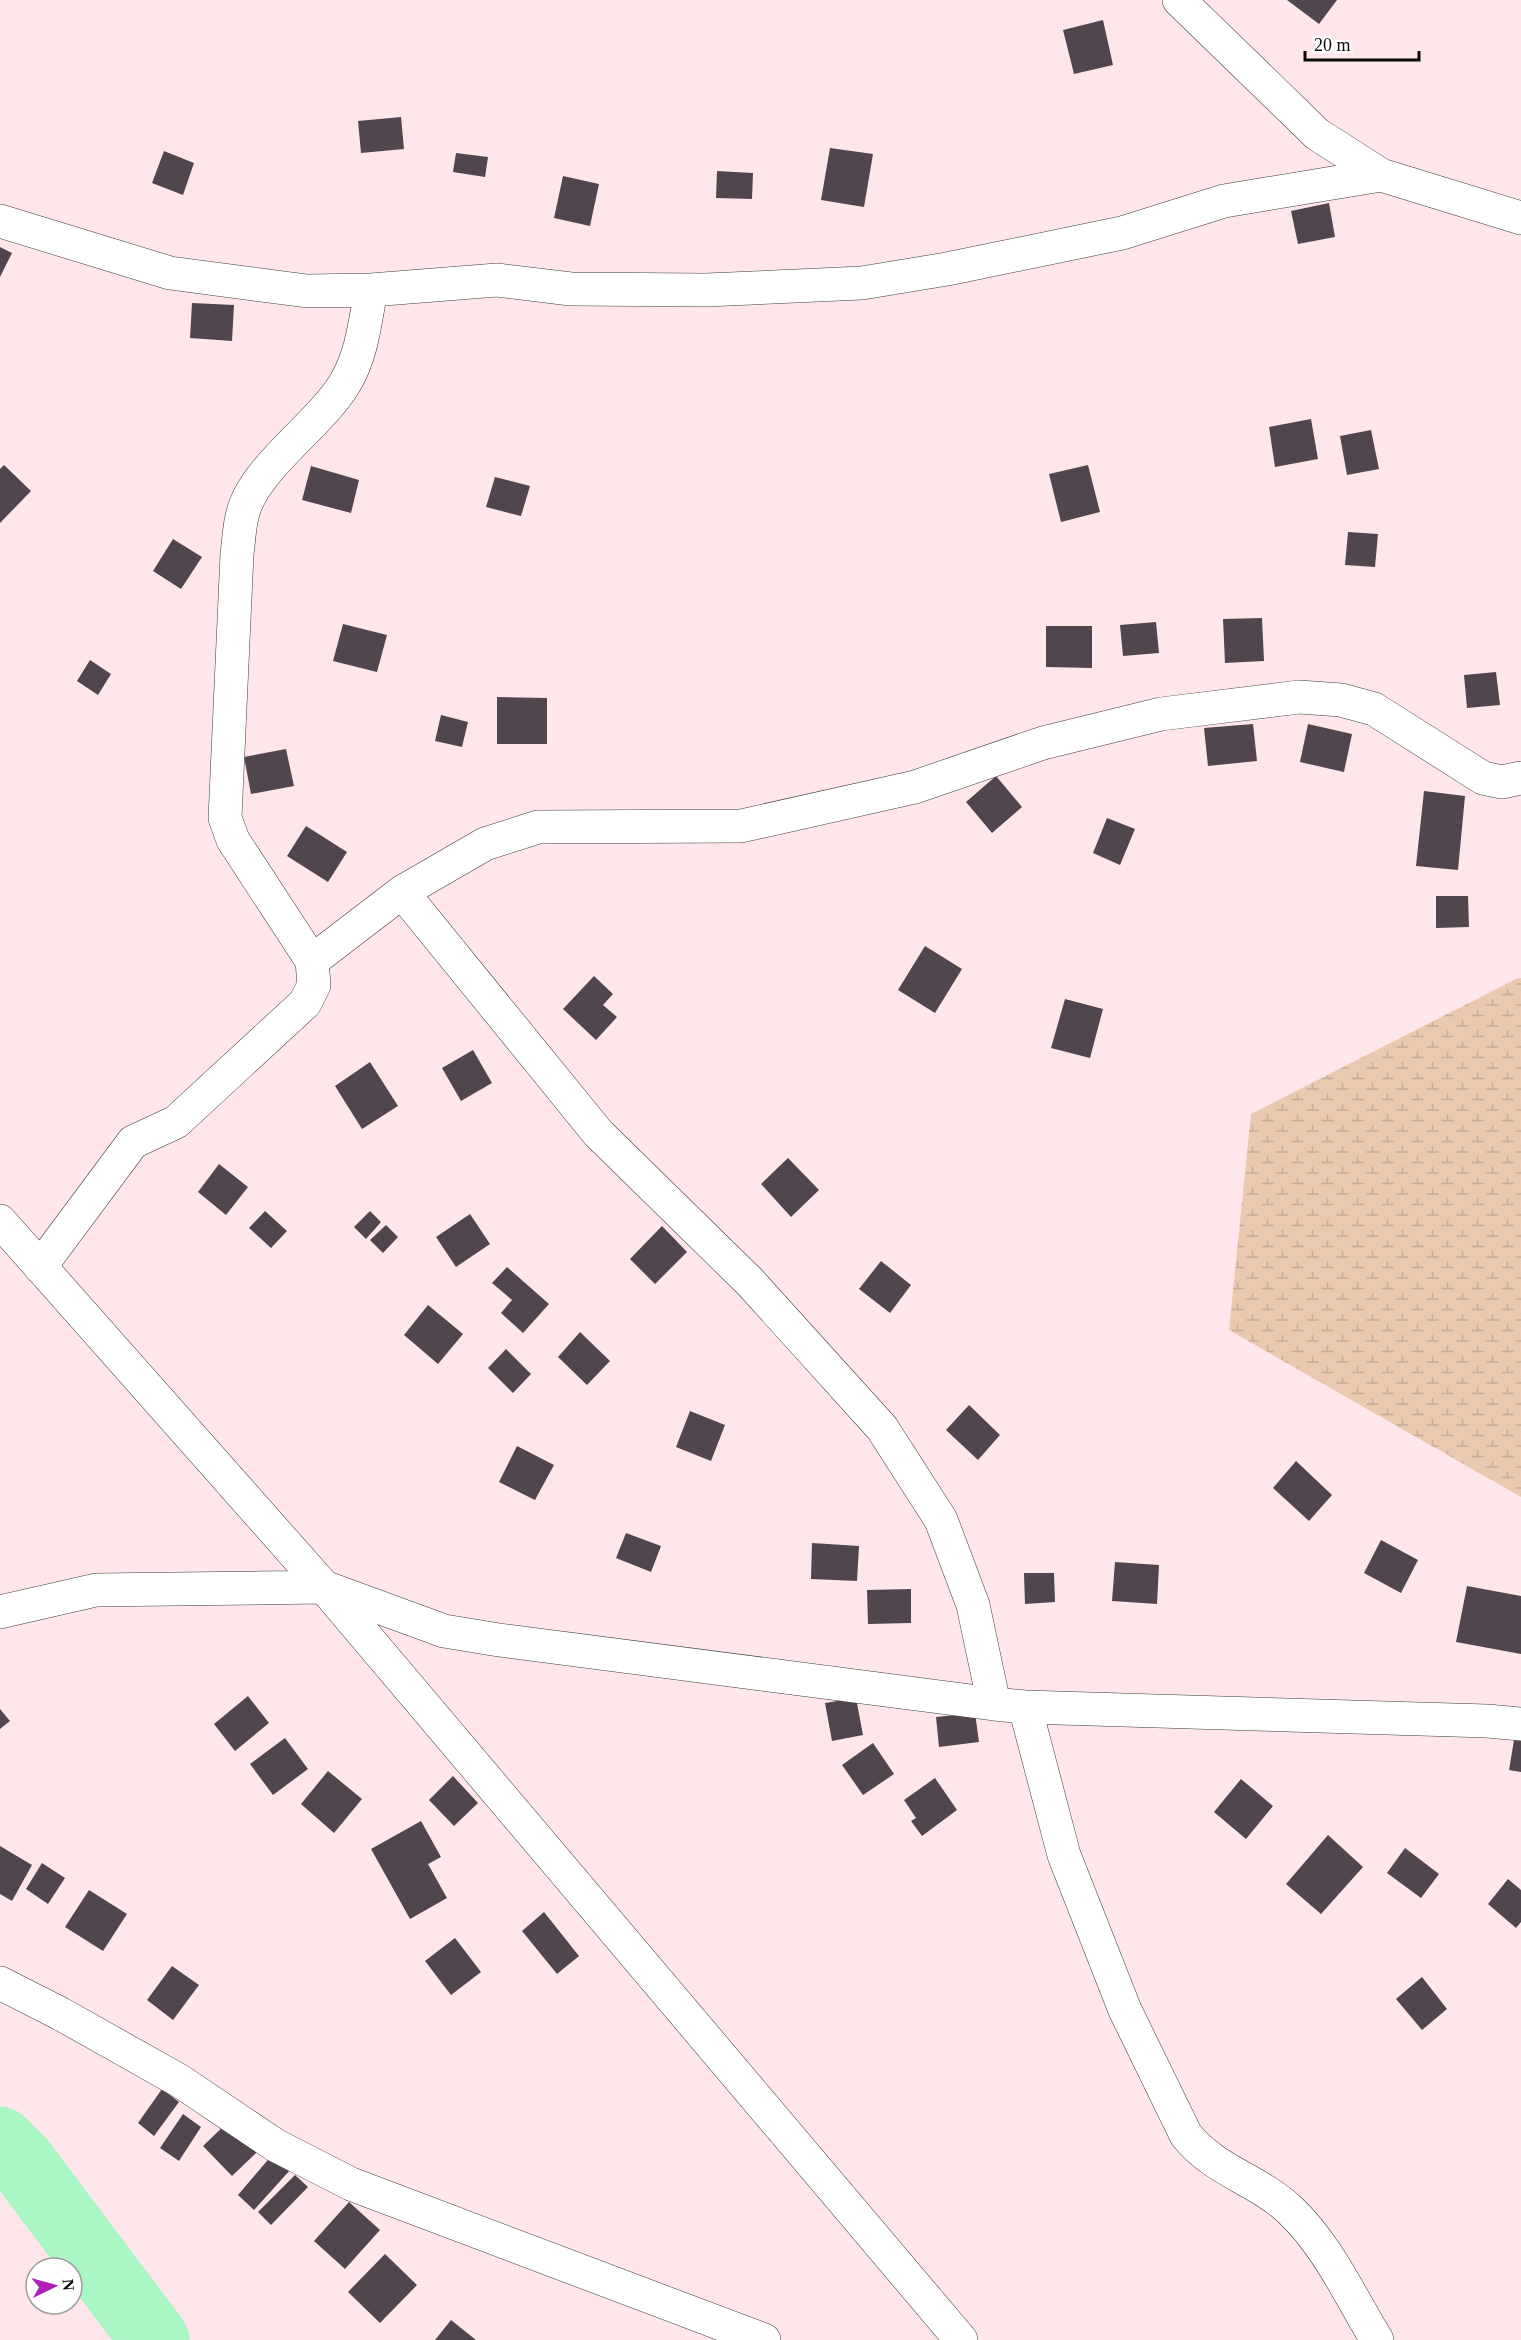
<svg xmlns="http://www.w3.org/2000/svg" width="1521" height="2340" font-family="Georgia,serif">
	<style>
		.wetland { fill: url(#wetland-marsh) }
		.lines { fill: none; stroke-linecap: round; stroke-linejoin: round }
		.river { stroke: #aaf7c5; stroke-width: 69 }
		.building { fill: #52464e }
		.minor-casing { stroke: #3c3c3c; stroke-width: 34 }
		.minor { stroke: #fff; stroke-width: 33 }
	</style>
	<defs>
		<pattern id="wetland-marsh" width="20" height="14" patternUnits="userSpaceOnUse" patternTransform="scale(1.5)"><rect width="20" height="14" fill="#e9cab0"/><path d="M1 5h8M5 5V1M11 12h8M15 12V8" fill="none" stroke="#c6ac96"/></pattern>
	</defs>
	<rect width="100%" height="100%" fill="#ffe6eb"/>
	<path class="wetland" d="M 1518,978 L 1521,978 L 1521,1497 L 1229,1330 L 1251,1114 Z"/>
	<g class="lines">
		<path class="river" d="M 0,2141 L 22,2163 L 155,2340"/>
	</g>
	<path class="building" d="M 1287,0 L 1337,0 L 1319,24 Z
		M 1103,20 L 1113,65 L 1074,74 L 1063,30 Z
		M 401,117 L 404,149 L 361,153 L 358,121 Z
		M 830,148 L 873,154 L 864,207 L 821,200 Z
		M 164,151 L 194,163 L 183,195 L 152,183 Z
		M 456,153 L 488,157 L 485,177 L 453,172 Z
		M 717,171 L 753,173 L 752,199 L 716,198 Z
		M 563,176 L 599,184 L 590,226 L 554,218 Z
		M 1329,203 L 1335,237 L 1298,244 L 1291,211 Z
		M 0,247 L 12,253 L 0,277 Z
		M 192,303 L 234,305 L 232,341 L 190,338 Z
		M 1311,419 L 1318,459 L 1275,467 L 1269,427 Z
		M 1371,430 L 1379,469 L 1347,475 L 1340,436 Z
		M 4,465 L 31,491 L 0,523 L 0,469 Z
		M 1088,465 L 1100,512 L 1061,522 L 1049,474 Z
		M 311,466 L 359,480 L 351,513 L 302,500 Z
		M 495,477 L 530,486 L 521,516 L 486,507 Z
		M 1348,532 L 1378,534 L 1375,567 L 1345,565 Z
		M 173,539 L 202,557 L 181,589 L 153,571 Z
		M 1262,618 L 1264,661 L 1225,663 L 1223,619 Z
		M 1156,622 L 1159,653 L 1123,656 L 1120,625 Z
		M 343,624 L 387,635 L 377,672 L 333,661 Z
		M 1046,626 L 1092,626 L 1092,668 L 1046,667 Z
		M 90,660 L 111,674 L 98,695 L 77,681 Z
		M 1496,672 L 1500,705 L 1467,708 L 1464,675 Z
		M 497,697 L 547,698 L 547,744 L 497,744 Z
		M 441,715 L 468,722 L 462,747 L 435,741 Z
		M 1253,724 L 1257,761 L 1208,766 L 1204,728 Z
		M 1308,724 L 1352,734 L 1344,772 L 1300,762 Z
		M 286,749 L 294,786 L 251,794 L 244,757 Z
		M 996,776 L 1022,807 L 992,833 L 966,802 Z
		M 1424,791 L 1465,796 L 1458,870 L 1416,866 Z
		M 1107,818 L 1135,829 L 1120,865 L 1093,853 Z
		M 306,826 L 347,852 L 328,882 L 287,856 Z
		M 1436,896 L 1468,896 L 1469,927 L 1436,928 Z
		M 925,946 L 962,969 L 935,1013 L 898,990 Z
		M 594,976 L 613,994 L 603,1005 L 617,1017 L 596,1040 L 563,1009 Z
		M 1065,999 L 1103,1009 L 1090,1058 L 1051,1048 Z
		M 473,1050 L 492,1083 L 461,1101 L 442,1068 Z
		M 370,1062 L 398,1106 L 362,1129 L 335,1086 Z
		M 788,1158 L 819,1190 L 791,1217 L 761,1184 Z
		M 219,1164 L 248,1187 L 226,1215 L 198,1192 Z
		M 265,1211 L 287,1231 L 271,1248 L 249,1228 Z
		M 370,1211 L 381,1222 L 366,1239 L 354,1227 Z
		M 470,1214 L 490,1244 L 456,1267 L 436,1237 Z
		M 386,1225 L 398,1237 L 383,1253 L 370,1240 Z
		M 662,1226 L 687,1252 L 655,1284 L 630,1259 Z
		M 881,1261 L 911,1285 L 890,1313 L 859,1289 Z
		M 507,1267 L 549,1304 L 523,1333 L 501,1313 L 512,1300 L 492,1283 Z
		M 428,1305 L 463,1334 L 438,1364 L 404,1335 Z
		M 580,1332 L 610,1361 L 587,1385 L 558,1357 Z
		M 506,1349 L 531,1374 L 513,1393 L 488,1368 Z
		M 969,1405 L 1000,1435 L 978,1460 L 946,1430 Z
		M 690,1411 L 725,1425 L 711,1461 L 676,1447 Z
		M 517,1446 L 554,1465 L 535,1500 L 499,1482 Z
		M 1296,1461 L 1332,1495 L 1309,1521 L 1273,1488 Z
		M 626,1533 L 661,1546 L 651,1572 L 616,1558 Z
		M 1381,1540 L 1418,1560 L 1401,1593 L 1364,1573 Z
		M 812,1543 L 859,1546 L 857,1581 L 811,1579 Z
		M 1115,1562 L 1159,1565 L 1157,1604 L 1112,1601 Z
		M 1024,1573 L 1054,1573 L 1055,1602 L 1025,1604 Z
		M 1467,1586 L 1521,1596 L 1521,1654 L 1456,1642 Z
		M 911,1589 L 911,1623 L 868,1624 L 867,1590 Z
		M 248,1696 L 269,1723 L 235,1751 L 214,1724 Z
		M 856,1698 L 863,1735 L 832,1741 L 825,1703 Z
		M 0,1709 L 10,1721 L 0,1729 Z
		M 975,1713 L 979,1742 L 939,1747 L 936,1717 Z
		M 1515,1734 L 1521,1735 L 1521,1772 L 1509,1770 Z
		M 285,1738 L 308,1769 L 273,1795 L 250,1764 Z
		M 873,1743 L 894,1774 L 863,1795 L 842,1765 Z
		M 328,1771 L 362,1799 L 334,1833 L 301,1804 Z
		M 453,1776 L 478,1803 L 454,1826 L 429,1800 Z
		M 935,1778 L 957,1810 L 922,1836 L 911,1821 L 916,1818 L 904,1800 Z
		M 1241,1779 L 1273,1806 L 1246,1839 L 1214,1812 Z
		M 421,1821 L 441,1857 L 428,1864 L 447,1898 L 410,1919 L 371,1849 Z
		M 1328,1835 L 1363,1867 L 1321,1914 L 1286,1884 Z
		M 0,1846 L 32,1865 L 12,1901 L 0,1894 Z
		M 1405,1848 L 1439,1874 L 1421,1898 L 1387,1873 Z
		M 42,1863 L 65,1878 L 48,1904 L 26,1889 Z
		M 1508,1879 L 1521,1890 L 1521,1922 L 1516,1928 L 1488,1904 Z
		M 89,1890 L 127,1914 L 103,1951 L 65,1927 Z
		M 544,1912 L 579,1956 L 557,1974 L 522,1931 Z
		M 455,1938 L 481,1972 L 451,1995 L 425,1961 Z
		M 172,1966 L 199,1985 L 173,2020 L 147,2000 Z
		M 1422,1977 L 1447,2009 L 1422,2030 L 1396,1999 Z
		M 162,2089 L 179,2102 L 154,2136 L 138,2123 Z
		M 183,2114 L 201,2127 L 179,2161 L 160,2148 Z
		M 228,2122 L 257,2152 L 232,2176 L 203,2146 Z
		M 272,2155 L 291,2169 L 254,2210 L 238,2195 Z
		M 295,2175 L 308,2187 L 271,2225 L 258,2212 Z
		M 349,2202 L 380,2230 L 345,2269 L 314,2241 Z
		M 385,2254 L 417,2285 L 380,2323 L 348,2292 Z
		M 451,2320 L 476,2340 L 435,2340 Z"/>
	<g class="lines">
		<g class="minor-casing">
			<path id="minor" d="M 1179,0 L 1317,134 L 1381,175 L 1521,218
				M 0,221 L 170,273 L 307,291 L 371,290 L 497,280 L 571,289 L 706,290 L 862,283 L 947,269 L 1122,233 L 1224,201 L 1381,175
				M 402,892 L 598,1133 L 750,1282 L 882,1428 L 941,1520 L 973,1605 L 994,1704
				M 312,961 L 402,892 L 485,844 L 538,827 L 741,826 L 915,787 L 1043,743 L 1161,714 L 1299,697 L 1341,700 L 1374,709 L 1483,778 L 1502,782 L 1521,778
				M 0,1221 L 324,1587 L 961,2340
				M 40,1267 L 133,1142 L 176,1122 L 305,1003 L 314,985 L 312,961 L 233,840 L 225,818 L 237,554 C 239,540 239,526 243,513 C 254,468 321,424 345,383 C 362,355 365,322 371,290
				M 0,1612 L 96,1590 L 324,1587 L 444,1631 L 499,1640 L 994,1704 L 1025,1707 L 1487,1721 L 1521,1724
				M 1025,1707 L 1064,1855 L 1125,2010 L 1186,2135 C 1216,2172 1257,2179 1290,2210 C 1328,2246 1350,2296 1377,2340
				M 0,1983 L 61,2014 L 180,2081 L 275,2145 L 351,2184 L 764,2340"/>
		</g>
		<use href="#minor" class="minor"/>
	</g>
	<g transform="translate(54 2286) rotate(85)"><circle r="28" fill="#ffffff" stroke="#9d9d9d" stroke-width="1.5"/>
	<path d="M0-4.5L10 22L0 15L-10 22Z" fill="#af20bb"/>
	<text y="-9" font-size="16" font-weight="bold" text-anchor="middle" fill="#090909">N</text>
	</g>
	<path d="M1305 51v9h114v-9" fill="none" stroke="#090909" stroke-width="3"/>
	<text x="1314" y="51" font-size="18" fill="#090909" stroke="#ffffff" stroke-width="4.5" paint-order="stroke">20 m</text>
</svg>
